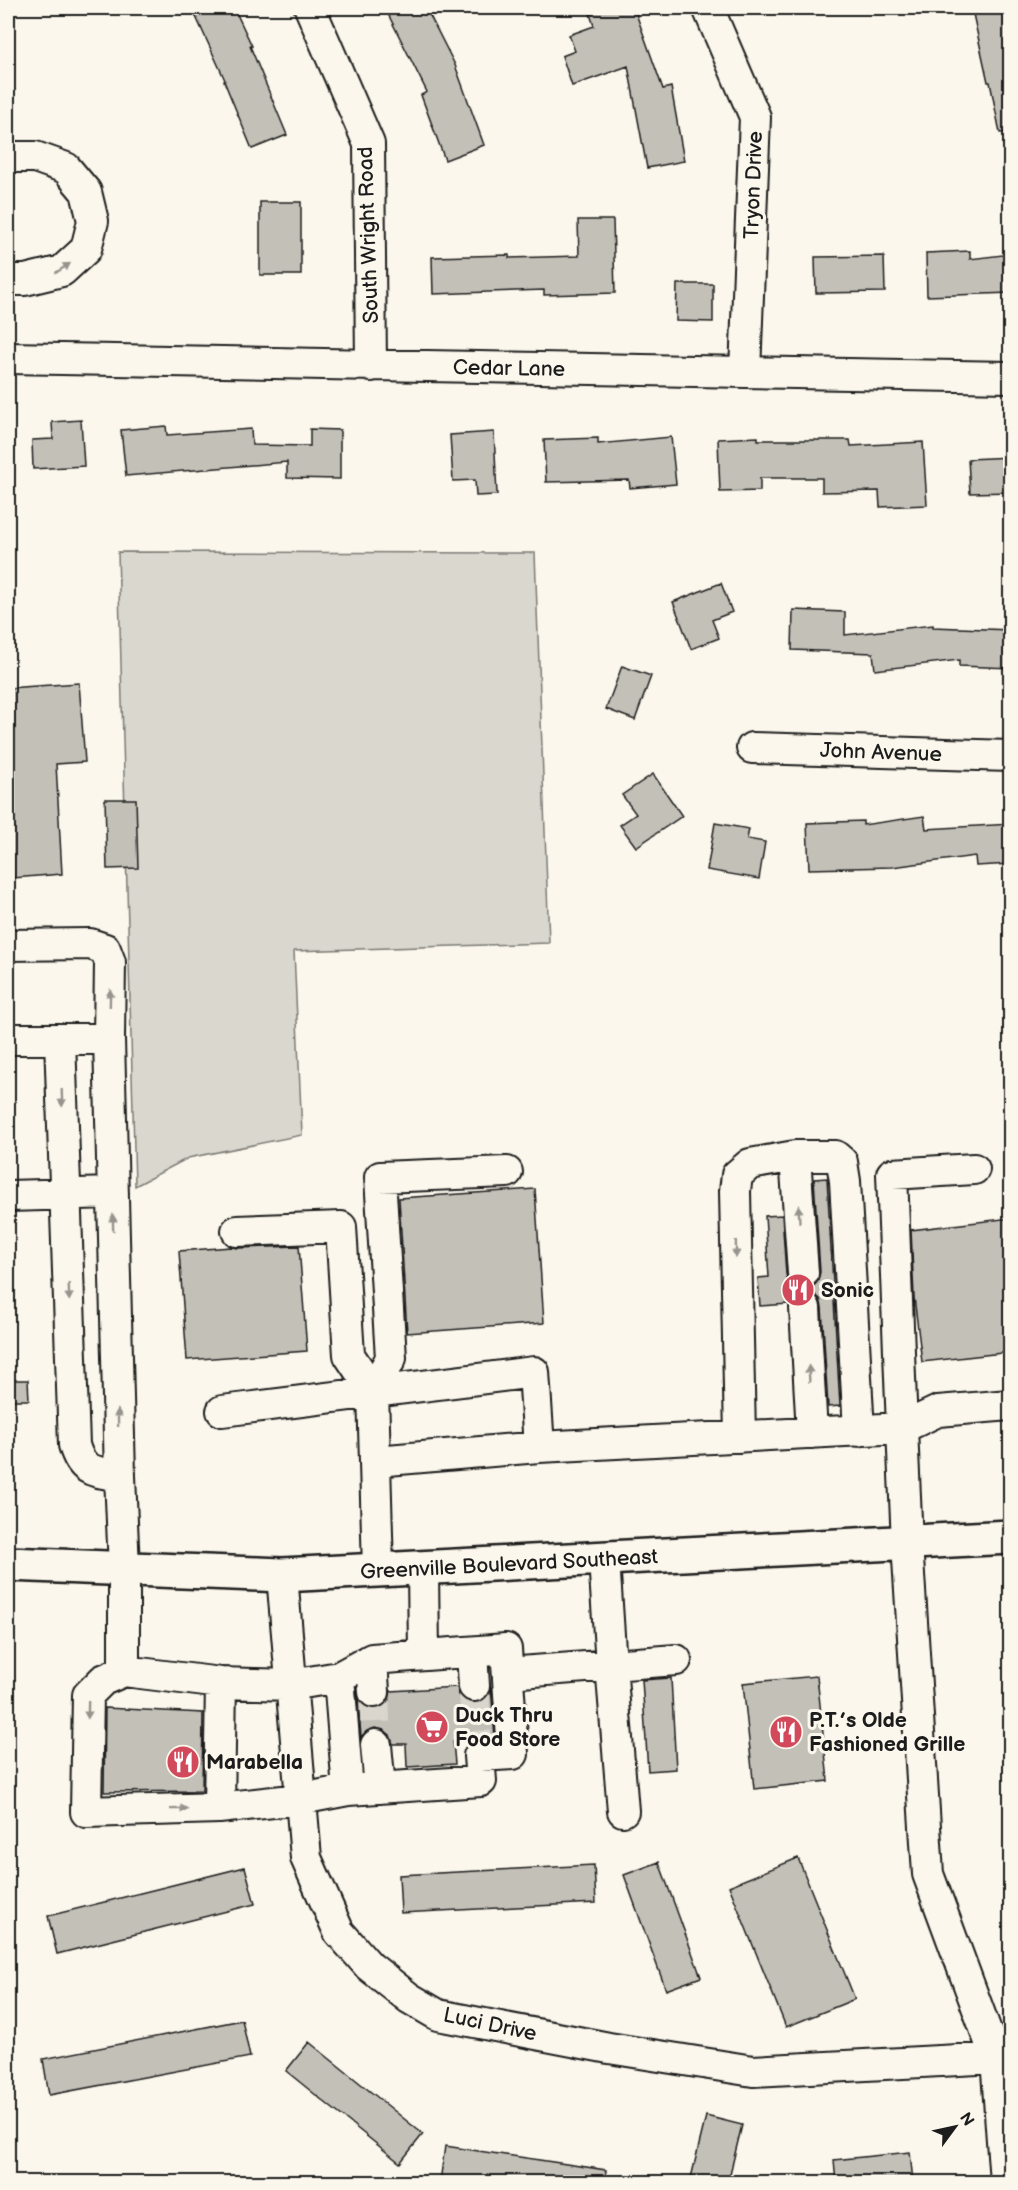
<svg xmlns="http://www.w3.org/2000/svg" width="1018" height="2190" font-family="'Balsamiq Sans',sans-serif">
	<style>
		.green { fill: #dad7ce; stroke: #7b7a75; stroke-width: 1.5 }
		.building { fill: #c3c0b8; stroke: #1c1c1c; stroke-width: 1.5 }
		.lines { fill: none; stroke-linecap: round; stroke-linejoin: round }
		.minor-tunnel { stroke: #dad6cd; stroke-width: 30; stroke-dasharray: 30 15; stroke-linecap: butt }
		.minor-casing { stroke: #1c1c1c; stroke-width: 34 }
		.highway-casing { stroke: #1c1c1c; stroke-width: 38 }
		.minor { stroke: #fbf7ec; stroke-width: 30 }
		.highway { stroke: #fbf7ec; stroke-width: 33 }
		.oneway { fill: #97948e }
		.labels { text-anchor: middle; stroke-width: 6; stroke-linejoin: round; paint-order: stroke }
		.street-label { font-size: 21px; fill: #1c1c1c; stroke: #fbf7ec }
		.poi-label { font-size: 21px; font-weight: bold; fill: #1c1c1c; stroke: #fbf7ec; text-anchor: start }
	</style>
	<rect width="100%" height="100%" fill="#fbf7ec"/>
	<filter id="ink" filterUnits="userSpaceOnUse"><feTurbulence type="fractalNoise" baseFrequency=".0167" numOctaves="2"/><feDisplacementMap in="SourceGraphic" scale="12" xChannelSelector="R" yChannelSelector="G"/><feConvolveMatrix kernelMatrix="1 2 1 2 8 2 1 2 1" color-interpolation-filters="sRGB"/></filter>
	<g filter="url(#ink)">
		<path class="green" d="M 118,552 L 535,553 L 549,943 L 294,951 L 302,1135 L 188,1158 L 135,1186 Z"/>
		<path class="building" d="M 192,8 L 234,8 L 252,46 L 250,46 L 287,135 L 252,149 L 224,81 L 225,80 Z
			M 385,8 L 426,8 L 455,65 L 484,145 L 445,160 L 421,95 L 427,92 Z
			M 607,8 L 634,8 L 663,89 L 671,87 L 684,161 L 647,168 L 628,66 L 572,86 L 562,56 L 575,51 L 569,35 L 594,26 L 590,14 Z
			M 999,8 L 1011,8 L 1011,132 L 1000,133 L 990,82 L 988,82 L 973,14 Z
			M 260,202 L 301,202 L 301,275 L 260,275 Z
			M 578,220 L 613,220 L 615,293 L 544,295 L 544,290 L 433,294 L 432,257 L 509,255 L 509,258 L 579,256 Z
			M 970,251 L 970,259 L 1011,254 L 1011,293 L 927,296 L 926,253 Z
			M 884,256 L 885,292 L 816,293 L 815,257 Z
			M 677,284 L 713,284 L 713,322 L 676,321 Z
			M 81,420 L 84,466 L 33,469 L 32,440 L 53,439 L 52,422 Z
			M 166,426 L 167,435 L 251,429 L 252,445 L 310,446 L 310,429 L 340,430 L 340,479 L 287,478 L 287,462 L 126,476 L 121,430 Z
			M 494,432 L 497,495 L 476,496 L 475,480 L 453,481 L 450,435 Z
			M 671,437 L 676,484 L 630,488 L 629,480 L 546,482 L 544,440 L 598,438 L 598,444 Z
			M 758,437 L 758,440 L 850,440 L 851,446 L 923,442 L 927,505 L 880,507 L 879,491 L 822,492 L 822,478 L 760,478 L 760,491 L 720,492 L 718,439 Z
			M 1011,457 L 1011,492 L 970,493 L 968,459 Z
			M 721,583 L 732,612 L 712,620 L 719,638 L 691,649 L 673,602 Z
			M 793,610 L 845,612 L 845,635 L 933,625 L 933,627 L 1011,630 L 1011,668 L 959,666 L 959,660 L 875,670 L 873,653 L 792,650 Z
			M 622,666 L 651,676 L 635,720 L 606,709 Z
			M 79,683 L 85,762 L 56,764 L 62,874 L 13,878 L 8,817 L 8,688 Z
			M 653,774 L 682,816 L 636,847 L 620,825 L 636,814 L 622,795 Z
			M 105,799 L 136,799 L 138,868 L 107,869 Z
			M 924,816 L 926,829 L 1011,824 L 1011,864 L 976,866 L 975,856 L 892,867 L 809,869 L 807,823 L 863,821 L 863,825 Z
			M 715,823 L 749,829 L 747,839 L 765,842 L 759,879 L 707,870 Z
			M 827,1178 L 840,1406 L 828,1407 L 822,1307 L 820,1299 L 812,1292 L 803,1291 L 795,1294 L 789,1304 L 760,1306 L 758,1278 L 769,1277 L 765,1216 L 782,1215 L 786,1274 L 788,1282 L 795,1288 L 804,1290 L 812,1288 L 818,1281 L 820,1272 L 814,1179 Z
			M 535,1189 L 544,1323 L 407,1333 L 399,1198 Z
			M 1011,1218 L 1011,1352 L 922,1362 L 914,1297 L 911,1230 Z
			M 299,1246 L 307,1351 L 187,1360 L 179,1251 L 231,1247 L 238,1248 Z
			M 8,1380 L 28,1380 L 29,1400 L 8,1400 Z
			M 817,1676 L 828,1781 L 754,1789 L 743,1683 Z
			M 671,1678 L 676,1769 L 648,1771 L 642,1680 Z
			M 491,1686 L 495,1738 L 453,1741 L 455,1764 L 407,1767 L 406,1744 L 393,1744 L 390,1735 L 384,1730 L 375,1728 L 367,1731 L 361,1737 L 358,1697 L 360,1702 L 366,1707 L 376,1709 L 384,1706 L 389,1700 L 391,1691 L 457,1687 L 459,1695 L 466,1701 L 476,1703 L 484,1700 L 490,1693 Z
			M 105,1708 L 203,1713 L 202,1791 L 104,1792 Z
			M 798,1858 L 855,1999 L 786,2027 L 729,1886 Z
			M 659,1862 L 701,1977 L 666,1990 L 624,1875 Z
			M 594,1865 L 596,1903 L 401,1913 L 399,1875 Z
			M 245,1867 L 255,1904 L 57,1954 L 48,1916 Z
			M 242,2020 L 250,2057 L 49,2095 L 43,2059 Z
			M 309,2042 L 423,2134 L 400,2163 L 286,2071 Z
			M 706,2116 L 742,2125 L 728,2182 L 690,2182 Z
			M 445,2146 L 606,2170 L 605,2182 L 440,2182 Z
			M 910,2152 L 913,2182 L 836,2182 L 834,2160 Z"/>
		<g class="lines">
			<path class="minor-tunnel" d="M 474,1686 L 476,1739
				M 374,1692 L 376,1745"/>
			<g class="minor-casing">
				<path id="minor" d="M 310,8 L 369,144 L 371,366
					M 708,8 L 755,117 L 745,372
					M 8,157 L 35,157 L 66,168 L 86,192 L 93,221 L 86,249 L 62,271 L 25,280 L 8,280
					M 8,358 L 1010,377
					M 752,748 L 1010,756
					M 8,945 L 90,944 L 105,949 L 110,962 L 109,1039 L 8,1039
					M 60,1039 L 74,1445 C 82,1473 94,1471 120,1476
					M 109,1039 L 120,1476 L 124,1568 L 124,1671 L 221,1683 L 291,1685 L 339,1677 L 348,1790
					M 795,1156 L 835,1156 L 842,1162 L 845,1181 L 859,1431
					M 974,1169 L 892,1174 L 902,1428 L 938,1411 L 1010,1405
					M 8,1196 L 113,1193
					M 237,1231 L 341,1227 L 349,1355 L 373,1391
					M 805,1308 L 812,1433
					M 222,1411 L 534,1372 L 539,1447
					M 740,1437 L 735,1191 L 737,1175 L 750,1164 L 795,1156 L 803,1273
					M 376,1461 L 539,1447 L 902,1428 L 907,1543 L 928,1874 L 996,2058 L 1005,2182
					M 604,1559 L 611,1665 L 623,1811
					M 423,1569 L 424,1655
					M 378,1570 L 373,1391 L 391,1358 L 380,1177 L 507,1172
					M 282,1575 L 306,1858 L 339,1932 L 369,1966 L 409,1998 L 438,2015 L 609,2048 L 753,2071 L 996,2058
					M 472,1652 L 474,1686
					M 372,1659 L 374,1692
					M 124,1671 L 103,1680 L 88,1695 L 86,1812 L 219,1808 L 221,1683
					M 508,1673 L 676,1660
					M 376,1745 L 380,1788
					M 219,1808 L 301,1799 L 348,1790 L 481,1781 L 479,1756 L 513,1754 L 506,1649 L 372,1659 L 339,1677"/>
			</g>
			<g class="highway-casing">
				<path id="highway" d="M 8,1564 L 282,1575 L 1010,1537"/>
			</g>
			<use href="#minor" class="minor"/>
			<use href="#highway" class="highway"/>
		</g>
		<defs><path id="oneway-solid" d="M-6-.8H1V-3.2L6.5 0L1 3.2V.8H-6Z" transform="scale(1.5)"/></defs>
		<g class="oneway">
			<use href="#oneway-solid" transform="translate(63 268) rotate(-33)"/>
			<use href="#oneway-solid" transform="translate(110 998) rotate(-89)"/>
			<use href="#oneway-solid" transform="translate(62 1098) rotate(88)"/>
			<use href="#oneway-solid" transform="translate(799 1214) rotate(-94)"/>
			<use href="#oneway-solid" transform="translate(113 1223) rotate(-91)"/>
			<use href="#oneway-solid" transform="translate(736 1249) rotate(89)"/>
			<use href="#oneway-solid" transform="translate(69 1292) rotate(88)"/>
			<use href="#oneway-solid" transform="translate(809 1374) rotate(-93)"/>
			<use href="#oneway-solid" transform="translate(118 1418) rotate(-91)"/>
			<use href="#oneway-solid" transform="translate(88 1710) rotate(91)"/>
			<use href="#oneway-solid" transform="translate(179 1809) rotate(-1)"/>
		</g>
	</g>
	<defs>
		<g id="restaurant-disc" transform="scale(1.725)"><circle r="9.5" fill="#d1495b" stroke="#fbf7ec"/><path d="M-5-6h1v4h1v-4h1v4h1v-4h1v5L-1.5 .5V6h-2V.5L-5-1ZM5-6V6H3V1.5H1.5Q1.5-4 5-6Z" fill="#fff"/></g>
		<g id="supermarket-disc" transform="scale(1.725)"><circle r="9.5" fill="#d1495b" stroke="#fbf7ec"/><path d="M-6-5.5h2.5l.6 2H6L4.5 2H-2.5L-4.4-4H-6ZM-1.5 3.2a1.3 1.3 0 1 0 .1 0ZM3 3.2a1.3 1.3 0 1 0 .1 0Z" fill="#fff"/></g>
	</defs>
	<g fill-rule="evenodd">
		<use href="#restaurant-disc" x="798" y="1290"/>
		<use href="#supermarket-disc" x="432" y="1727"/>
		<use href="#restaurant-disc" x="786" y="1732"/>
		<use href="#restaurant-disc" x="183" y="1762"/>
	</g>
	<g class="labels">
		<g class="street-label">
			<text transform="translate(753 185) rotate(-88)" y="7">Tryon Drive</text>
			<text transform="translate(368 235) rotate(-92)" y="7">South Wright Road</text>
			<text transform="translate(509 368) rotate(1)" y="7">Cedar Lane</text>
			<text transform="translate(881 752) rotate(2)" y="7">John Avenue</text>
			<text transform="translate(509 1564) rotate(-3)" y="7">Greenville Boulevard Southeast</text>
			<text transform="translate(490 2024) rotate(12)" y="7">Luci Drive</text>
		</g>
		<g class="poi-label">
			<text x="821" y="1297">Sonic</text>
			<text x="455" y="1722">Duck Thru<tspan x="455" dy="24">Food Store</tspan></text>
			<text x="809" y="1727">P.T.’s Olde<tspan x="809" dy="24">Fashioned Grille</tspan></text>
			<text x="206" y="1769">Marabella</text>
		</g>
	</g>
	<rect width="1018" height="2190" fill="none" stroke="#fbf7ec" stroke-width="30"/>
	<rect x="15" y="15" width="988" height="2160" fill="none" stroke="#1c1c1c" stroke-width="2" filter="url(#ink)"/>
	<g transform="translate(955 2127) rotate(57)" stroke="#fbf7ec" stroke-width="4.5" paint-order="stroke">
	<path d="M0-4.5L10 22L0 15L-10 22Z" fill="#1c1c1c"/>
	<text y="-9" font-size="16" font-weight="bold" text-anchor="middle" fill="#1c1c1c">N</text>
	</g>
</svg>
